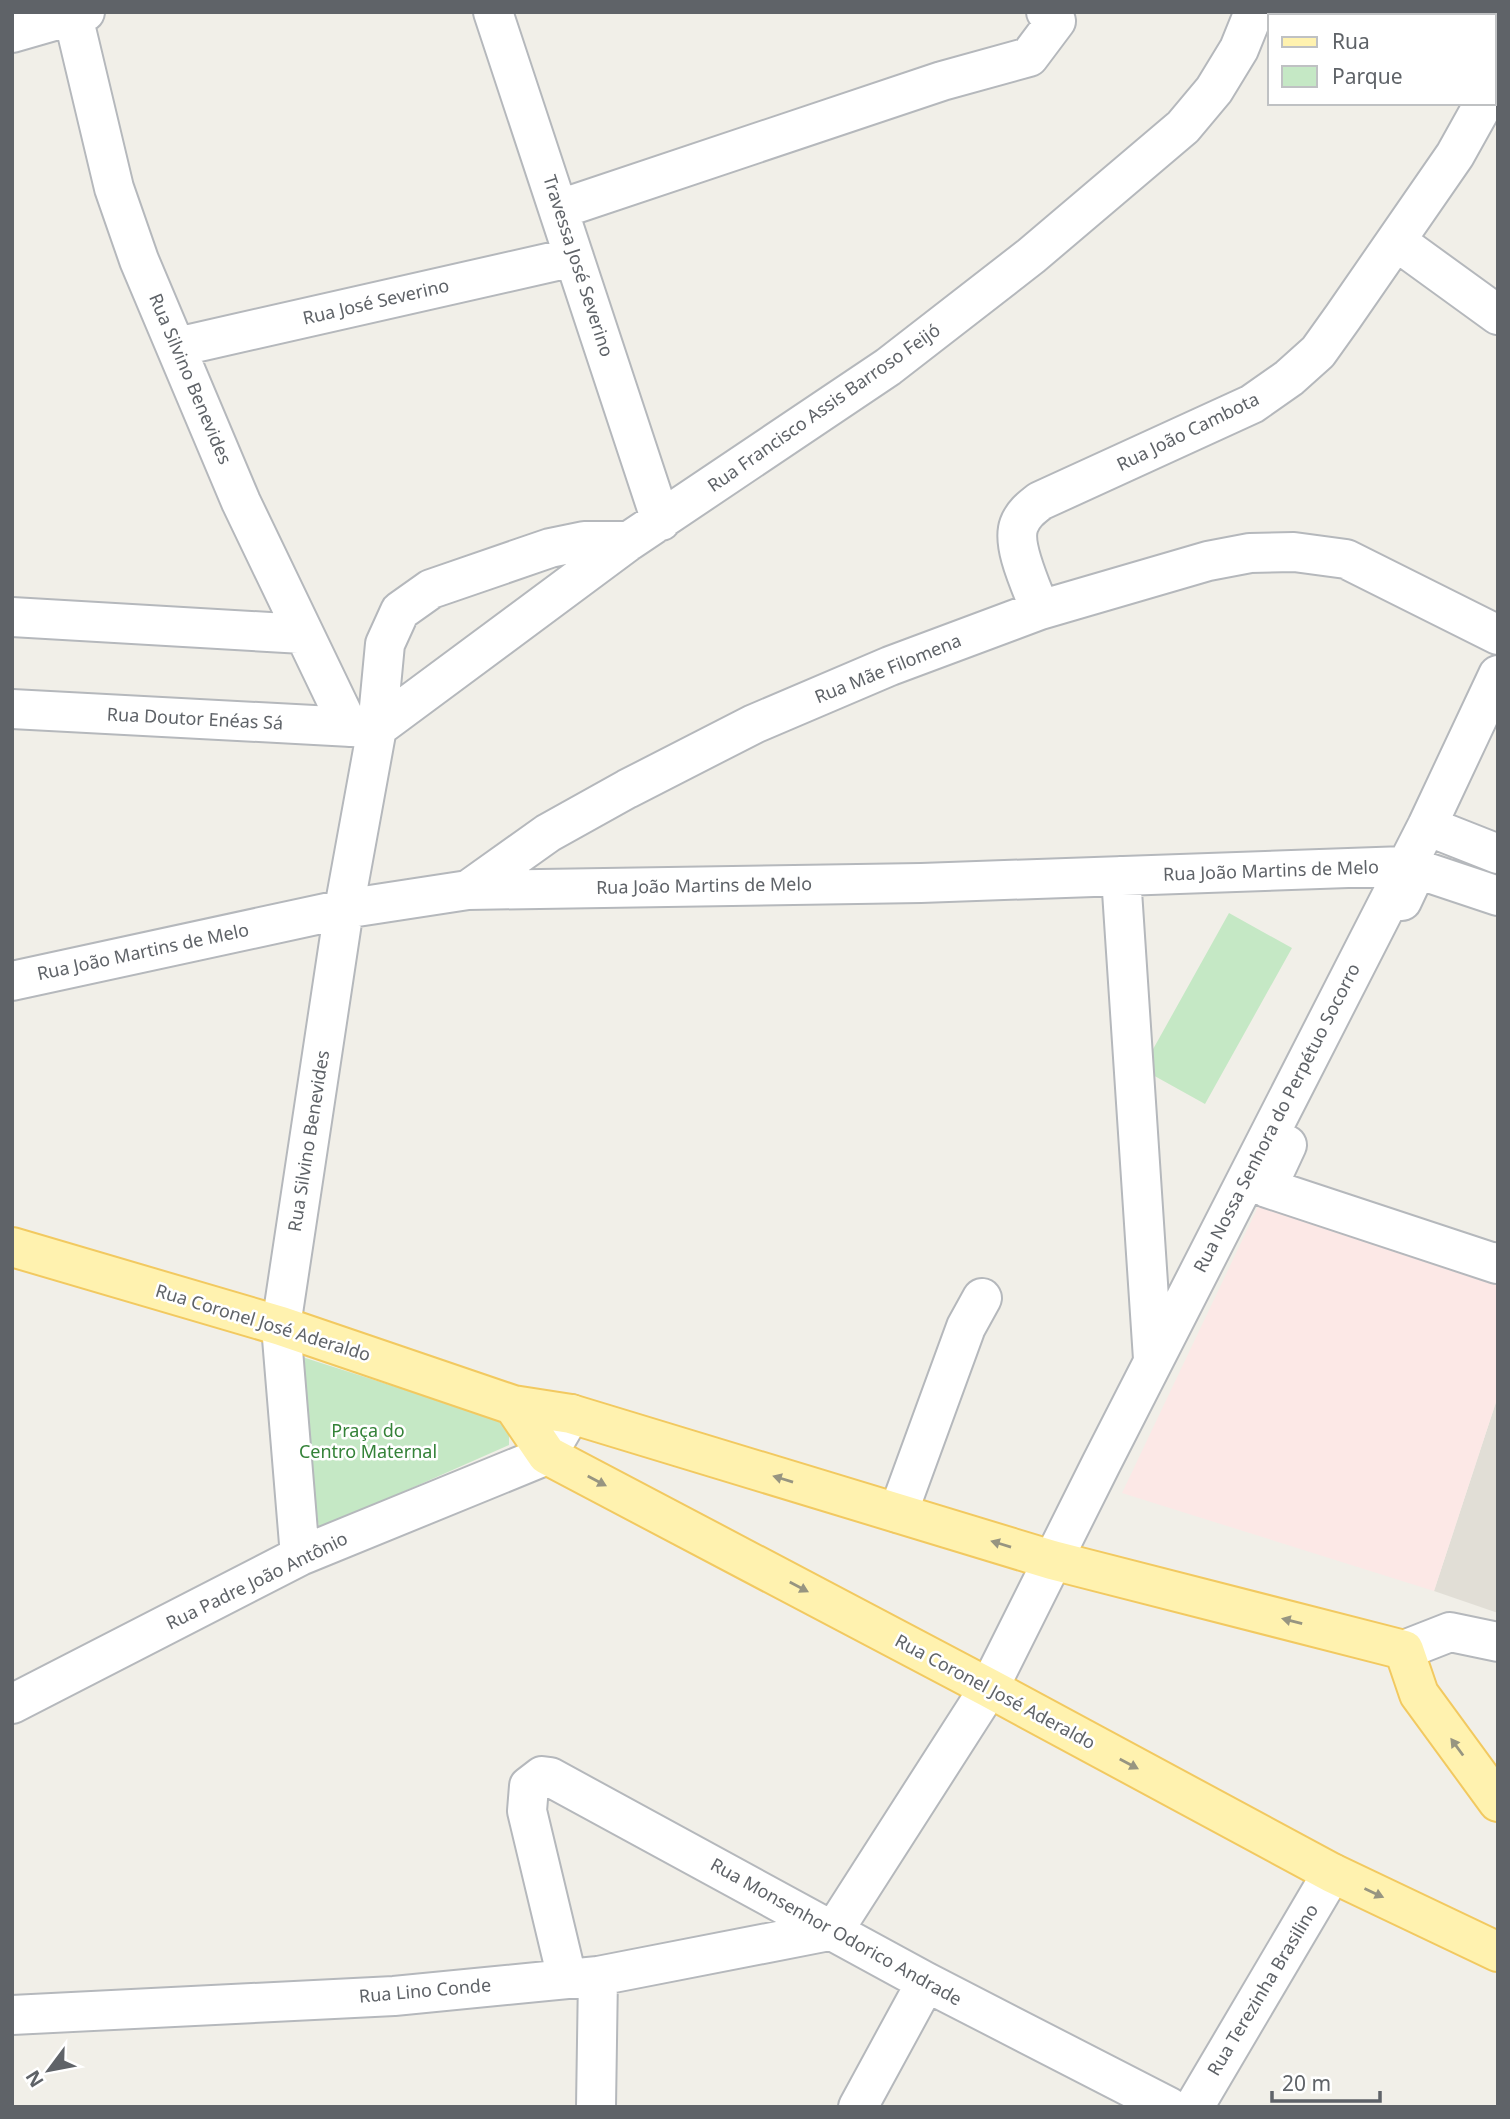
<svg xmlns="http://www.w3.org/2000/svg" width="1510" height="2119" font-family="'Noto Sans',sans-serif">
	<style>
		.education { fill: #e1ded6 }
		.medical { fill: #fce8e6 }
		.green { fill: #c5e8c5 }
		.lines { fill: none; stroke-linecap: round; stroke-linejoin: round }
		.minor-casing { stroke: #b5b8bc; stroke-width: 42 }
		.major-casing { stroke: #f2c960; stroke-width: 42 }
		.minor { stroke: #fff; stroke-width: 38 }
		.major { stroke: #fff2af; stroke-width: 38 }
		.oneway { fill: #979581 }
		.labels { text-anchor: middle; stroke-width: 5; stroke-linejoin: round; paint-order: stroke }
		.street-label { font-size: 18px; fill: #5f6368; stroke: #fff }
		.park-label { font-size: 18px; fill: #348238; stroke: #fff }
	</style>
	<rect width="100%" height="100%" fill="#f1efe8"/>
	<path class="education" d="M 1498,1396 L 1498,1613 L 1434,1591 Z"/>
	<path class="medical" d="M 1267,1188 L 1498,1265 L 1498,1396 L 1434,1591 L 1122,1493 Z"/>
	<path class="green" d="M 1229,913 L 1292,948 L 1205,1104 L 1142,1069 Z
		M 296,1355 L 509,1423 L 509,1445 L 319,1529 Z"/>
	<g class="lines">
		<g class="minor-casing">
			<path id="minor" d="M 493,12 L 661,521
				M 73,16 L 114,188 L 139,260 L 241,502 L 349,727
				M 12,33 L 85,12
				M 1494,79 L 1498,71
				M 560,209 L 942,81 L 1029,57 L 1056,21 L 1046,12
				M 1396,241 L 1498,315
				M 177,347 L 574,257
				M 1040,610 C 1033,590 1011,546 1019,525 C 1023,514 1031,508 1040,501 L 1252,404 L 1289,378 L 1318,352 L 1343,317 L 1455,155 L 1484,103
				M 12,617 L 303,634
				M 12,709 L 370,728
				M 377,728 L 629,541 L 888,367 L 1031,256 L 1183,127 L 1214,90 L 1239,49 L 1254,12
				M 1427,826 L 1498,854
				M 1121,876 L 1153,1359
				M 468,890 L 548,833 L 627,789 L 754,724 L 890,666 L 1040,610 L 1208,561 L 1250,553 L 1294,552 L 1346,559 L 1498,635
				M 1402,901 L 1417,869 L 1498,896
				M 12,981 L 344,909 L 468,890 L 921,883 L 1405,866
				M 1287,1145 L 1267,1188 L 1497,1264 L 1498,1262
				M 898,1513 L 966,1327 L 982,1298
				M 300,1556 L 281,1326 L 344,909 L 377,728 L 385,644 L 400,611 L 431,589 L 550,548 L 584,541 L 629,541
				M 1404,1650 L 1450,1632 L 1498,1642
				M 12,1704 L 300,1556 L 547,1455 L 571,1414
				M 567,1978 L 527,1811 L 529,1786 L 542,1776 L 550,1777 L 926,1982 L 1169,2107
				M 12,2015 L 394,1996 L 598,1976 L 834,1930 L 989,1688 L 1101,1464 L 1427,826 L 1498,675
				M 596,2107 L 598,1976
				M 858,2107 L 926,1982
				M 1194,2107 L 1332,1873"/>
		</g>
		<g class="major-casing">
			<path id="major" d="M 12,1247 L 281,1326 L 513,1405 L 571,1414 L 1052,1560 L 1404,1650 L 1419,1694 L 1498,1802
				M 513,1405 L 547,1455 L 989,1688 L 1332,1873 L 1498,1952"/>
		</g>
		<use href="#minor" class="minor"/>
		<use href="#major" class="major"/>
	</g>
	<defs><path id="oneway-solid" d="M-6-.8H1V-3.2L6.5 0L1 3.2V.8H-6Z" transform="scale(1.75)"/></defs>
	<g class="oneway">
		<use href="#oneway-solid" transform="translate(783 1479) rotate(-163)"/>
		<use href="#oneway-solid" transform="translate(597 1481) rotate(28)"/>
		<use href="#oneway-solid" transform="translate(1001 1544) rotate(-163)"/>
		<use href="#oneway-solid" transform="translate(799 1587) rotate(28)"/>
		<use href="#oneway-solid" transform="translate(1292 1621) rotate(-166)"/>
		<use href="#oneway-solid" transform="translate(1457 1747) rotate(-126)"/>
		<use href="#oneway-solid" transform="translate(1129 1764) rotate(28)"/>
		<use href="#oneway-solid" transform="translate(1374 1893) rotate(25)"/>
	</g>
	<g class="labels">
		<g class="street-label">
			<text transform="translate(578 266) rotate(72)" y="6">Travessa José Severino</text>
			<text transform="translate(376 302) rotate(-13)" y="6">Rua José Severino</text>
			<text transform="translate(190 379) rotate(67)" y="6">Rua Silvino Benevides</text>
			<text transform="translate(824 408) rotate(-35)" y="6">Rua Francisco Assis Barroso Feijó</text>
			<text transform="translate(1188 432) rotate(-26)" y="6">Rua João Cambota</text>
			<text transform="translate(888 669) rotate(-22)" y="6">Rua Mãe Filomena</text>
			<text transform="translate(195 719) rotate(3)" y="6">Rua Doutor Enéas Sá</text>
			<text transform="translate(1271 871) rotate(-2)" y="6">Rua João Martins de Melo</text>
			<text transform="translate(704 886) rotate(-1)" y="6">Rua João Martins de Melo</text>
			<text transform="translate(143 952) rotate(-12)" y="6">Rua João Martins de Melo</text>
			<text transform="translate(1277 1118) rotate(-63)" y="6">Rua Nossa Senhora do Perpétuo Socorro</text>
			<text transform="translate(309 1141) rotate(-81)" y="6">Rua Silvino Benevides</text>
			<text transform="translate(263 1323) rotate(17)" y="6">Rua Coronel José Aderaldo</text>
			<text transform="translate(257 1581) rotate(-26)" y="6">Rua Padre João Antônio</text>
			<text transform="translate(995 1692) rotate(28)" y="6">Rua Coronel José Aderaldo</text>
			<text transform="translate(836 1932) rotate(29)" y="6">Rua Monsenhor Odorico Andrade</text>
			<text transform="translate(1263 1990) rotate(-59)" y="6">Rua Terezinha Brasilino</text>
			<text transform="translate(425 1991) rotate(-5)" y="6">Rua Lino Conde</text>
		</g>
		<g class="park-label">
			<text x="368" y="1437">Praça do<tspan x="368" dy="21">Centro Maternal</tspan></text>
		</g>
	</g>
	<rect width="1510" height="2119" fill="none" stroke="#5f6368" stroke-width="28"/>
	<rect x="1268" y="14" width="228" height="91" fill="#ffffff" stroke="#bfc1c3" stroke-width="2"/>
	<rect x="1282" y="37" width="35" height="10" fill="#fff2af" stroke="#bfc1c3" stroke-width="2"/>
	<text x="1332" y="49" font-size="21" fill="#5f6368">Rua</text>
	<rect x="1282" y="66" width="35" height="21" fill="#c5e8c5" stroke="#bfc1c3" stroke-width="2"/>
	<text x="1332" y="84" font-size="21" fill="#5f6368">Parque</text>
	<g transform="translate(49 2070) rotate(238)" stroke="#ffffff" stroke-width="5" paint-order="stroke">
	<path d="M0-5L12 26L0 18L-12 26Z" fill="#5f6368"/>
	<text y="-10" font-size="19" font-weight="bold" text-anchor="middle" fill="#5f6368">N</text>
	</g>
	<path d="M1272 2091v10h108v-10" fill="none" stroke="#5f6368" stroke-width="3.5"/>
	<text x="1282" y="2091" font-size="21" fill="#5f6368" stroke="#ffffff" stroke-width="5" paint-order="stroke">20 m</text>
</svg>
